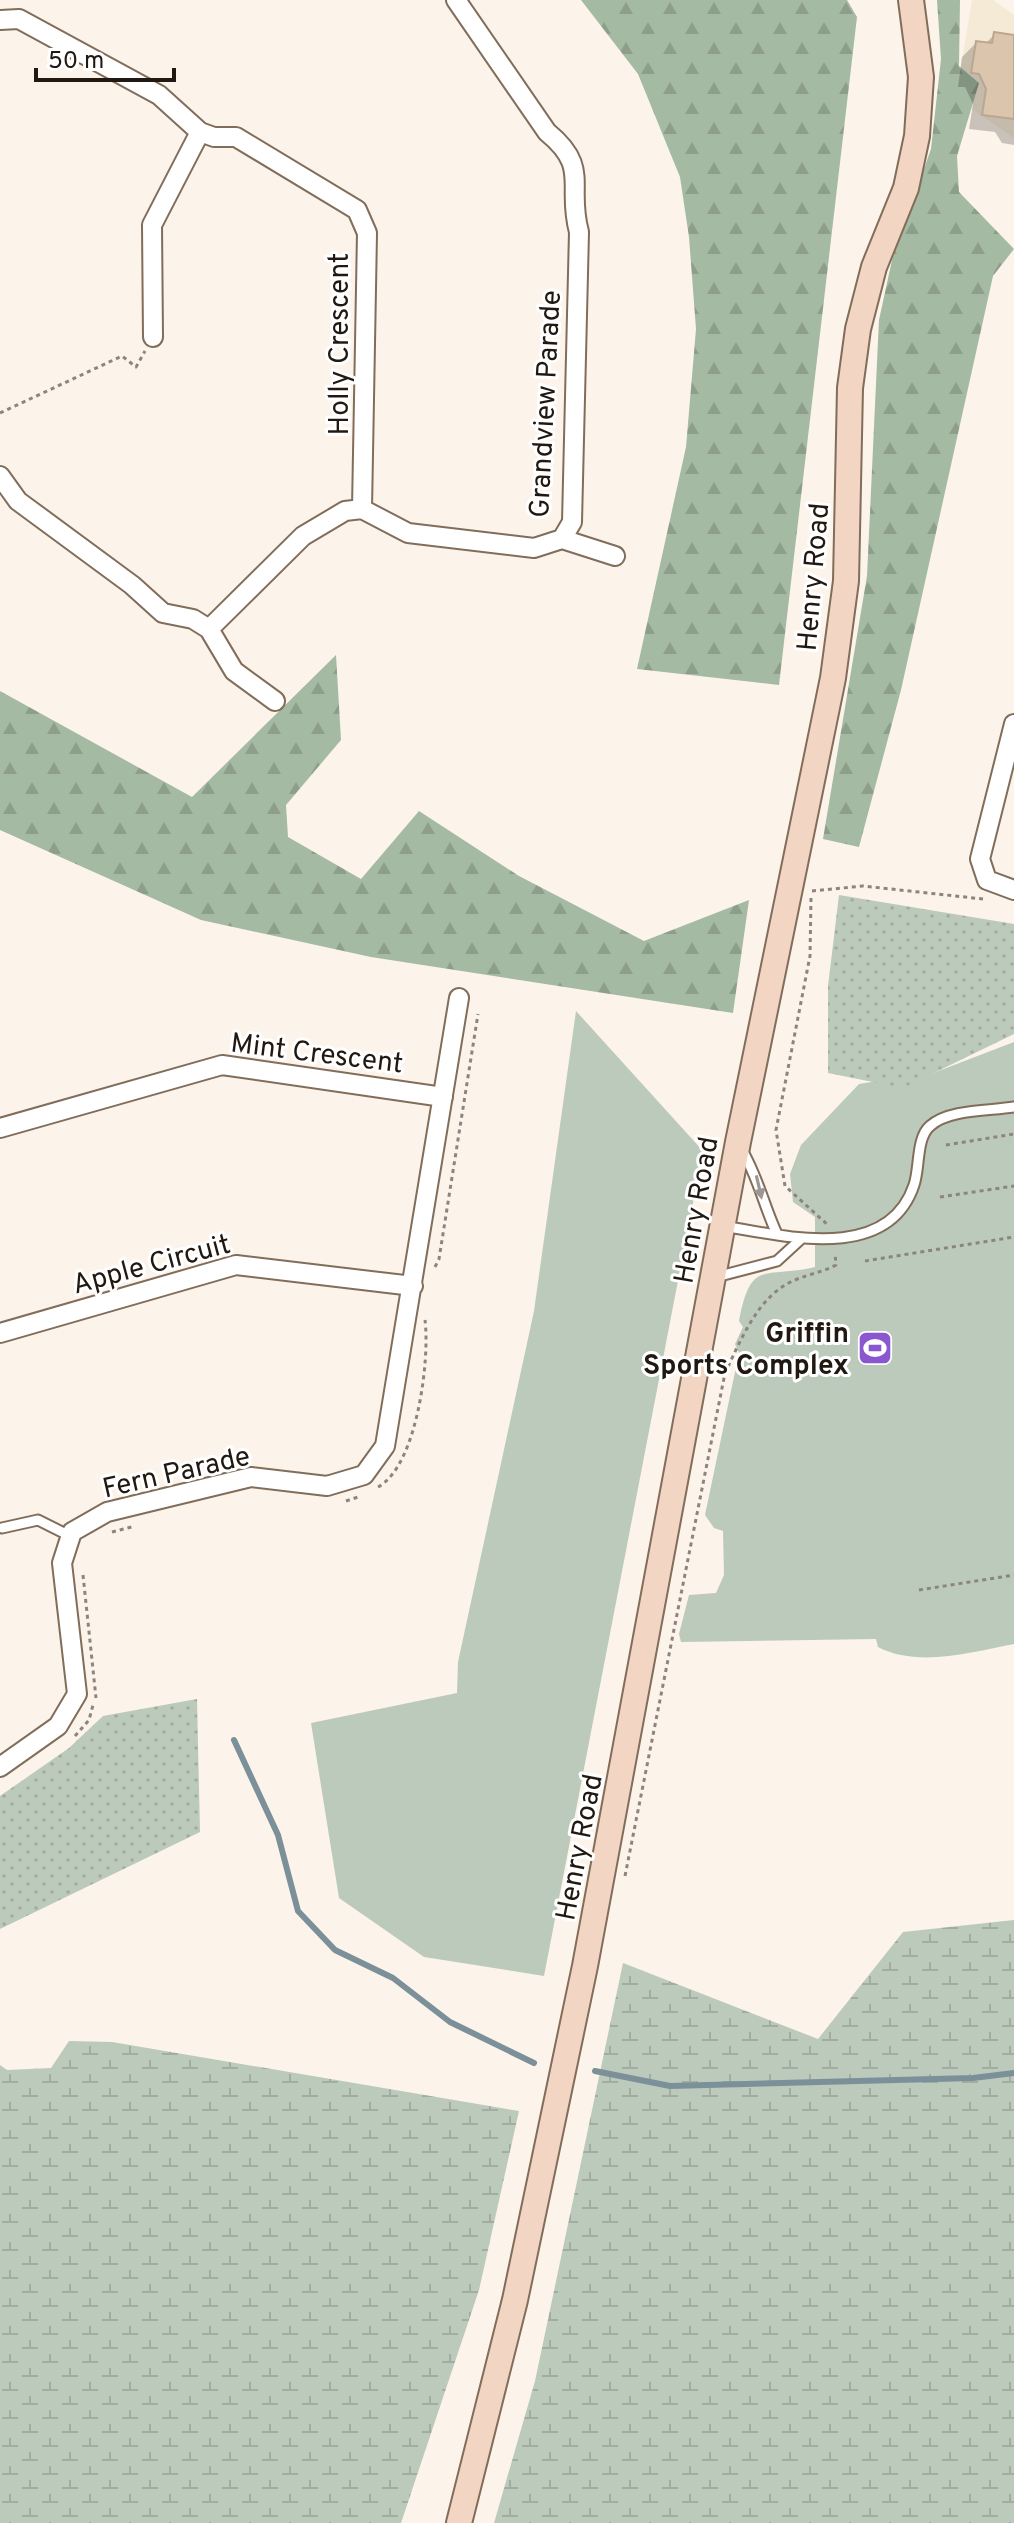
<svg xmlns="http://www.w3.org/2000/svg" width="1014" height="2523" font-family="Overpass,sans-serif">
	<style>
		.commercial { fill: #f5ead5 }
		.green { fill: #bccabb }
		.forest { fill: url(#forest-firs) }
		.wetland { fill: url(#wetland-marsh) }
		.park { fill: url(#park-dots) }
		.shadow { fill: #0003 }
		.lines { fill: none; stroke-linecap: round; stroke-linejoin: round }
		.stream { stroke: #7c909a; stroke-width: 6 }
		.building { fill: #dcc5ad; stroke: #bba691; stroke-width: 2 }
		.service-casing { stroke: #816d5a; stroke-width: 13 }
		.minor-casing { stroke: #816d5a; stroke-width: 22 }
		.secondary-casing { stroke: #816d5a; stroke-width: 28 }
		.path { stroke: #8d857d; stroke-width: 3; stroke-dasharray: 4 4; stroke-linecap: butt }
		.service { stroke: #fff; stroke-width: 9 }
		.minor { stroke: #fff; stroke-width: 18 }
		.secondary { stroke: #f3d5c4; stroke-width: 24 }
		.oneway { fill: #9b9794 }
		.labels { text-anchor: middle; stroke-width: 6; stroke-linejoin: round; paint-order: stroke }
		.street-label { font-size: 28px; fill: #201811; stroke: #fff }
		.poi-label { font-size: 28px; font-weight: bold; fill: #201811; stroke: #fff; text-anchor: end }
	</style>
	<defs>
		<pattern id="forest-firs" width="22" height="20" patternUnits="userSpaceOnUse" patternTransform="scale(2)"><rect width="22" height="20" fill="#a4baa2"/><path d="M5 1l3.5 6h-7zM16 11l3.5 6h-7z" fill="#8d9f8a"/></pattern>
		<pattern id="wetland-marsh" width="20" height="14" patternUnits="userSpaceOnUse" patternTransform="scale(2)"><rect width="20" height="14" fill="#bccabb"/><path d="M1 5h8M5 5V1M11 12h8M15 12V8" fill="none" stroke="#a1ada0"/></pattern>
		<pattern id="park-dots" width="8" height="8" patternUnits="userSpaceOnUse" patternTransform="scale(2)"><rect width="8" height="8" fill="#bccabb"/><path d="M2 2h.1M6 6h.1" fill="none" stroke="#a1ada0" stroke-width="1.8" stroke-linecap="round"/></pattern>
	</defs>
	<rect width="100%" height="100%" fill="#fcf3ea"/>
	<path class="commercial" d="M 972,0 L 993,0 L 1014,15 L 1014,138 L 956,98 Z"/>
	<path class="green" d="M 576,1011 L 703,1151 L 544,1976 L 424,1957 L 339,1898 L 311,1723 L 457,1693 L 458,1662 L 534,1311 Z
		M 1014,1042 L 1014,1644 C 972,1652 918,1668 878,1647 L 876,1639 L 681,1642 L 679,1634 L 689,1595 L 716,1593 L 724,1575 L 723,1531 L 714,1528 L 705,1515 L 739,1353 L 735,1344 L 743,1327 L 739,1321 C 751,1258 764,1279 815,1267 L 815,1217 L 793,1202 L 790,1174 L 801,1145 L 859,1084 L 896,1078 L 902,1085 Z"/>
	<path class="forest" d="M 581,0 L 847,0 L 857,17 L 779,685 L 637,669 L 686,447 L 696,329 L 689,237 L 680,177 L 638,74 Z
		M 937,0 L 960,0 L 959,66 L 979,83 L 957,156 L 959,192 L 1014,249 L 993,276 L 901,690 L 859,847 L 823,839 L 867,576 L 879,320 L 892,260 L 931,149 L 941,59 Z
		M 336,655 L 341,740 L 286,805 L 288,837 L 361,879 L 419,811 L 519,876 L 644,941 L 749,900 L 733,1013 L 371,957 L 201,920 L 0,830 L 0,691 L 192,797 Z"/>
	<path class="wetland" d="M 1014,1920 L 1014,2523 L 494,2523 L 535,2381 L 623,1963 L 818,2039 L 903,1932 Z
		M 69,2041 L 112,2042 L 519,2111 L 479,2290 L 401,2523 L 0,2523 L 0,2065 L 7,2070 L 51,2068 Z"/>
	<path class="park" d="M 839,895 L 1014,924 L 1014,1034 L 903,1088 L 828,1073 L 828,986 Z
		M 197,1699 L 200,1832 L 0,1929 L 0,1796 L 69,1748 L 103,1716 Z"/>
	<path class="shadow" d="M 995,34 L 1014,37 L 1014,145 L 1002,143 L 995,132 L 969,129 L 973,104 L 965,87 L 958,87 L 962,57 L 976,43 L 985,44 Z"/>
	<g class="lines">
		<path class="stream" d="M 234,1740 L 278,1835 L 298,1911 L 335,1950 L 393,1978 L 450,2022 L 534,2063
			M 595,2071 L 670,2086 L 973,2078 L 1014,2073"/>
	</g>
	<path class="building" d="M 994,32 L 1014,35 L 1014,119 L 982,115 L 986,89 L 979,74 L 971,73 L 976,41 L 992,43 Z"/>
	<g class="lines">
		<g class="service-casing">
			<path id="service" d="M 742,1150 C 758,1177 764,1206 777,1234
				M 723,1226 C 785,1236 888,1263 914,1185 C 920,1168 916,1138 930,1126 C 949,1109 990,1111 1014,1107
				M 716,1277 L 777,1261 L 801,1239
				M 2,1528 L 38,1520 L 70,1536"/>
		</g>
		<g class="minor-casing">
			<path id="minor" d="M 0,20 L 19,19 L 159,95 L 200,132 L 214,137 L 236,137 L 357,210 L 367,233 L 362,509
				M 153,337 L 152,225 L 200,132
				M 0,476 L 18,501 L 132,585 L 163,613 L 193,619 L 209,629 L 234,671 L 275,701
				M 562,539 L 615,556
				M 209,629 L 303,536 L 345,511 L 362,509 L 408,533 L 534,548 L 562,539 L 572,522 L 579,232 C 566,185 591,168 547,132 L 456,0
				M 1014,724 L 980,859 L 987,880 L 1014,890
				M 0,1128 L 222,1065 L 443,1097
				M 0,1333 L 236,1265 L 413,1286
				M 0,1767 L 58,1726 L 77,1694 L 62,1563 L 72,1532 L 107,1512 L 251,1477 L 327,1486 L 364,1475 L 385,1446 L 459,998"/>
		</g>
		<g class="secondary-casing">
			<path id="secondary" d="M 459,2523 L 515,2300 L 585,1966 L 738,1142 L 833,678 L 846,581 L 850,388 L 858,329 L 874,267 L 906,188 L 917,136 L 921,77 L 911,0"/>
		</g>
		<path class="path" d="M 0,413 L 122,356 L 136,367 L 145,351
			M 812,891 L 863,886 L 983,899
			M 811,898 L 810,956 L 776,1130 L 785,1186 L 829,1226
			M 946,1145 L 1014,1134
			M 940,1197 L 1014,1186
			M 865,1261 L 1014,1237
			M 435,1267 L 439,1259 L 478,1014
			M 378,1487 C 417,1466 430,1360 425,1320
			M 346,1501 L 361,1496
			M 112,1532 L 135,1526
			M 83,1575 L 96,1698
			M 919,1590 L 1014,1575
			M 75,1736 L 89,1720 L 93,1705
			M 625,1876 L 725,1373 C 741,1340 758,1295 795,1280 C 809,1274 823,1272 836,1265 L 835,1253"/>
		<use href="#service" class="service"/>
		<use href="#minor" class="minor"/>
		<use href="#secondary" class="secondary"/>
	</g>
	<defs><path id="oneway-solid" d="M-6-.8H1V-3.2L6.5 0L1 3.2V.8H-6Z" transform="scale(2)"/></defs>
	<use class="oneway" href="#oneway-solid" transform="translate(759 1187) rotate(77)"/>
	<defs>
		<g id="stadium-square" transform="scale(1.8)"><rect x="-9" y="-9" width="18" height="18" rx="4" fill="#8a57cf" stroke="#fff"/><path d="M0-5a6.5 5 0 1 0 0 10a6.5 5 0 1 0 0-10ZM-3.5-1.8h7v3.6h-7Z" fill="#fff"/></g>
	</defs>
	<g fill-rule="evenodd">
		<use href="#stadium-square" x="875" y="1348"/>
	</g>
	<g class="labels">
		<g class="street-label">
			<text transform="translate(338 344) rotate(-90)" y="10">Holly Crescent</text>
			<text transform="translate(544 404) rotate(-87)" y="10">Grandview Parade</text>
			<text transform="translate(812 577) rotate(-85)" y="10">Henry Road</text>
			<text transform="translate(317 1052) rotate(7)" y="10">Mint Crescent</text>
			<text transform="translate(695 1210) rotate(-80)" y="10">Henry Road</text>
			<text transform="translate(151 1263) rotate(-15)" y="10">Apple Circuit</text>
			<text transform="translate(176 1471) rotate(-13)" y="10">Fern Parade</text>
			<text transform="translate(578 1847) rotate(-79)" y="10">Henry Road</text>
		</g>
		<g class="poi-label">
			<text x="849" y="1342">Griffin<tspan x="849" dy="32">Sports Complex</tspan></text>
		</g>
	</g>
	<path d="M36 68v12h138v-12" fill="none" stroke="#201811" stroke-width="4"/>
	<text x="48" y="68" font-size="24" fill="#201811" stroke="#ffffff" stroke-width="6" paint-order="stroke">50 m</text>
</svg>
